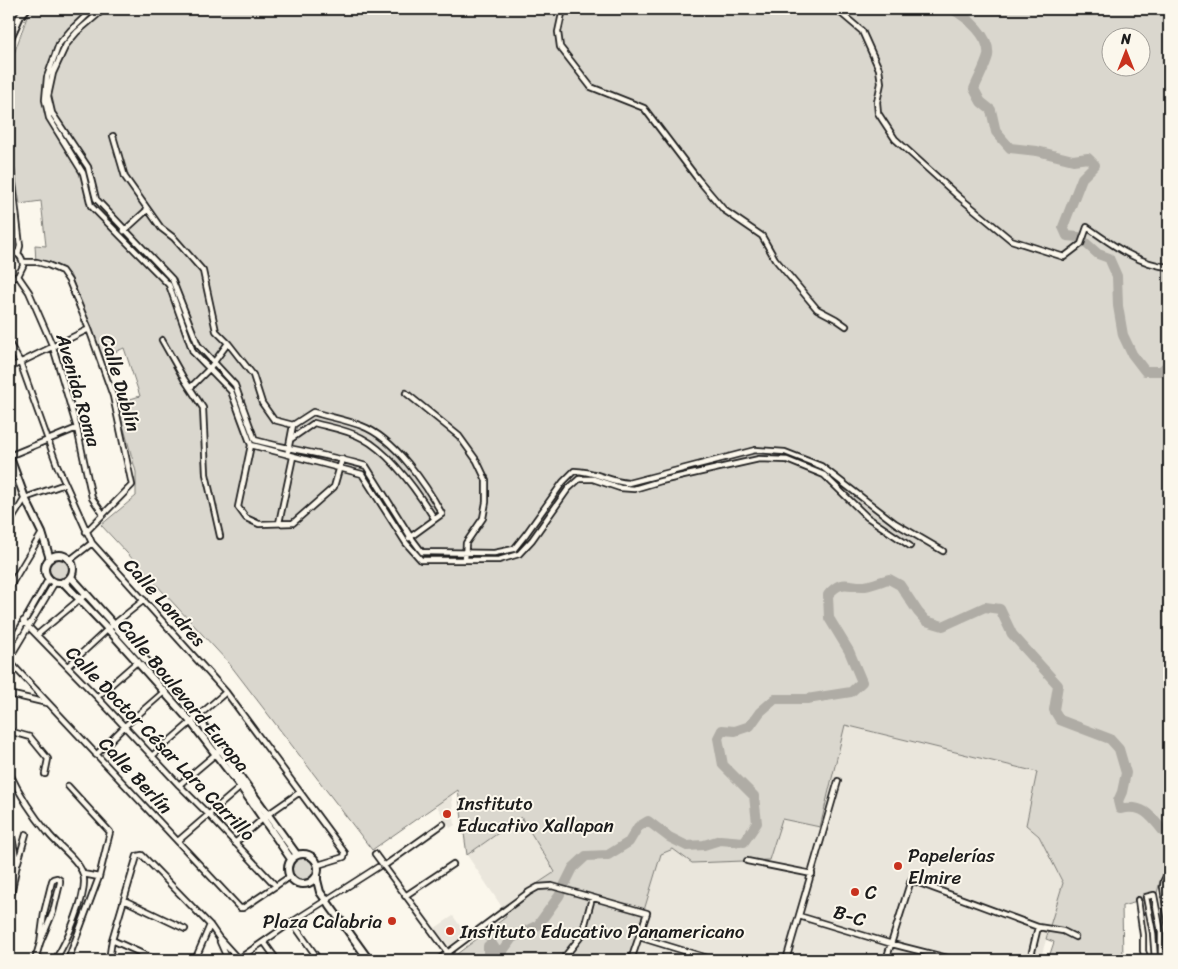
<svg xmlns="http://www.w3.org/2000/svg" width="1178" height="969" font-family="Sriracha,sans-serif">
	<style>
		.built { fill: #eae6dc }
		.green { fill: #dad7ce; stroke: #7b7a75; fill-rule: evenodd }
		.lines { fill: none; stroke-linecap: round; stroke-linejoin: round }
		.river { stroke: #afaca5; stroke-width: 10 }
		.street-casing { stroke: #1c1c1c; stroke-width: 8 }
		.secondary-casing { stroke: #1c1c1c; stroke-width: 10 }
		.street { stroke: #fbf7ec; stroke-width: 4.5 }
		.secondary { stroke: #fbf7ec; stroke-width: 6 }
		.poi-dot { fill: #c8321e; stroke: #fbf7ec; stroke-width: 2 }
		.labels { text-anchor: middle; stroke-width: 4; stroke-linejoin: round; paint-order: stroke }
		.street-label { font-size: 19px; fill: #1c1c1c; stroke: #fbf7ec }
		.poi-label { font-size: 19px; fill: #1c1c1c; stroke: #fbf7ec; text-anchor: start }
	</style>
	<rect width="100%" height="100%" fill="#fbf7ec"/>
	<filter id="ink" filterUnits="userSpaceOnUse"><feTurbulence type="fractalNoise" baseFrequency=".02" numOctaves="2"/><feDisplacementMap in="SourceGraphic" scale="10" xChannelSelector="R" yChannelSelector="G"/><feConvolveMatrix kernelMatrix="1 2 1 2 8 2 1 2 1" color-interpolation-filters="sRGB"/></filter>
	<g filter="url(#ink)">
		<path class="built" d="M 844,725 L 1037,772 L 1026,825 L 1039,836 L 1063,883 L 1040,960 L 629,960 L 661,854 L 673,849 L 782,819 L 820,827 Z
			M 451,792 L 455,825 L 450,828 L 435,803 Z
			M 521,817 L 555,872 L 502,907 L 467,855 Z
			M 453,916 L 466,934 L 449,946 L 435,928 Z"/>
		<path class="green" d="M 33,9 L 1169,9 L 1169,873 L 1160,881 L 1156,897 L 1122,906 L 1123,960 L 1086,960 L 1078,956 L 1074,960 L 1048,960 L 1054,942 L 1046,939 L 1063,883 L 1039,836 L 1026,825 L 1037,772 L 845,725 L 820,827 L 782,819 L 769,860 L 692,863 L 673,849 L 661,854 L 629,960 L 449,960 L 506,917 L 502,907 L 555,872 L 521,817 L 467,855 L 458,790 L 372,850 L 228,662 L 101,525 L 136,496 L 136,472 L 117,403 L 140,396 L 124,348 L 103,357 L 70,274 L 36,262 L 35,245 L 46,246 L 41,201 L 20,204 L 9,136 L 9,68 L 28,14 ZM 1110,38 L 1140,38 L 1140,68 L 1110,68 Z
			M49 569a10 10 0 1 1 20 0a10 10 0 1 1-20 0Z
			M291 869a12 12 0 1 1 24 0a12 12 0 1 1-24 0Z"/>
		<g class="lines">
			<path class="river" d="M 952,9 C 967,17 991,37 988,56 C 985,67 978,79 974,89 L 981,102 L 991,110 L 996,132 L 1010,148 L 1037,151 L 1073,160 L 1088,158 L 1095,165 L 1082,178 L 1063,227 L 1067,236 L 1079,237 L 1098,254 L 1109,258 L 1117,276 L 1118,306 L 1123,335 L 1132,354 L 1145,371 L 1161,371 L 1169,364
				M 488,960 L 488,946 L 492,944 L 496,950 L 502,952 L 512,938 L 538,925 L 559,896 L 573,868 L 586,856 L 608,855 L 629,842 L 638,827 L 648,821 L 669,837 L 687,846 L 704,845 L 720,840 L 744,842 L 757,823 L 754,796 L 723,765 L 718,738 L 722,730 L 735,731 L 750,726 L 760,712 L 775,699 L 807,699 L 851,692 L 862,682 L 849,651 L 829,618 L 828,595 C 842,578 848,587 865,586 C 873,585 881,581 889,579 L 900,585 L 918,612 L 926,621 L 943,626 L 985,607 L 1000,609 L 1012,634 L 1058,685 L 1054,710 L 1060,720 L 1110,739 L 1119,749 L 1126,773 L 1122,792 L 1118,801 L 1120,809 C 1142,804 1150,814 1163,831 L 1169,829"/>
			<g class="street-casing">
				<path id="street" d="M 93,9 L 70,31 L 59,44 L 47,77 L 45,100 L 49,118 L 83,173 L 91,206 L 169,285 L 193,352 L 231,391 L 251,445 L 362,474 L 406,543 L 421,560 L 499,560 L 519,554 L 532,540 L 568,489 L 579,479 L 593,479 L 620,488 L 634,489 L 661,481 L 759,459 L 787,460 L 824,475 L 867,517 L 910,546
					M 104,9 L 77,32 L 66,45 L 53,73 L 48,96 L 52,113 L 88,167 L 96,199 L 172,279 L 198,345 L 235,385 L 255,440 C 292,450 329,455 366,466 L 410,536 L 422,552 L 494,553 L 514,549 L 526,534 L 563,482 L 574,471 C 596,471 607,481 628,483 L 755,450 L 785,452 L 821,466 L 895,523 L 943,551
					M 563,9 L 558,32 L 560,47 L 591,87 L 644,108 L 697,178 L 724,210 L 762,236 L 775,259 L 817,309 L 836,319 L 846,326
					M 836,9 L 862,31 L 879,69 L 881,83 L 877,102 L 878,113 L 895,139 L 959,197 L 1011,240 L 1064,257 L 1081,244 L 1087,227 C 1111,244 1139,265 1169,267
					M 113,136 L 125,177 L 161,228 L 174,238 L 203,271 L 216,331 L 228,343 L 253,375 L 262,403 L 274,420 L 293,425 L 313,412 C 329,417 346,420 362,426 C 394,438 426,484 442,514 L 409,538
					M 9,151 L 20,246 L 18,254
					M 124,231 L 147,210
					M 9,251 C 18,252 23,257 23,266 L 18,276 L 9,279
					M 23,262 L 37,262 L 48,265 L 62,271 L 69,281 L 89,329 L 113,396 L 132,485 L 86,532
					M 18,276 L 29,292 L 53,347 L 77,428 L 92,498 L 103,514
					M 162,340 L 184,379 L 203,408 L 206,474 L 220,536
					M 9,343 L 20,362 L 57,465 L 92,543 L 226,692 L 345,853 L 344,857 L 318,865
					M 9,368 L 89,329
					M 190,388 L 209,369 L 228,343
					M 406,393 L 459,436 L 477,461 L 486,480 L 486,502 L 483,518 L 466,543 L 465,560
					M 291,439 L 314,423 C 329,427 348,430 362,438 C 391,453 417,491 434,518
					M 251,445 L 238,507 L 246,518 L 259,524 L 293,523 L 334,487 L 342,459
					M 288,451 L 293,425
					M 9,456 L 77,428
					M 279,523 L 293,457
					M 9,524 L 25,498 L 65,484
					M 70,560 L 92,543
					M 9,588 L 42,533
					M 23,621 L 97,697 L 179,785 L 209,815 L 276,886
					M 37,635 L 86,594
					M 9,648 L 49,578
					M 9,659 L 55,582
					M 9,661 L 240,908 L 243,908 L 289,877
					M 68,666 L 108,629 L 144,600
					M 9,694 L 47,703
					M 97,697 L 138,661
					M 9,731 L 30,737 L 48,759 L 45,774
					M 96,755 L 125,726 L 165,691
					M 152,756 L 226,692
					M 9,772 C 19,793 33,815 48,833 C 57,845 78,859 83,874 C 89,893 66,943 55,960
					M 179,785 L 218,752
					M 9,821 L 17,864 L 9,905
					M 178,841 L 243,785
					M 235,843 L 267,815 L 300,792
					M 375,854 L 448,953
					M 747,861 L 812,874
					M 18,862 L 26,834
					M 384,866 L 443,824
					M 1169,872 L 1164,880 L 1163,887 L 1169,929
					M 83,874 L 99,877
					M 405,896 L 453,864
					M 124,900 L 185,929
					M 1138,900 L 1143,935 L 1143,951 L 1146,960
					M 799,916 L 892,944 L 955,960
					M 292,922 L 319,960
					M 639,937 L 714,960
					M 112,940 L 156,960
					M 220,942 L 228,960
					M 264,942 L 277,960
					M 35,960 L 40,943 L 44,913 L 52,881 L 53,879 L 57,878 L 60,880 L 60,883 L 53,912 L 40,943
					M 68,960 L 99,877 L 110,832 L 68,786
					M 109,960 L 112,940 L 137,856 L 142,855 L 210,925 L 219,938 L 239,960
					M 195,960 L 210,925
					M 237,960 L 292,922 L 378,867
					M 438,960 L 529,892 L 538,887 L 552,886 L 647,913 L 631,960
					M 562,960 L 582,935 L 592,898
					M 786,960 L 838,781
					M 886,960 L 911,880 L 1038,927
					M 1030,960 L 1038,927 L 1063,931 L 1075,937
					M 1148,960 L 1169,952
					M 1155,960 L 1153,933 L 1146,897 L 1154,895 L 1161,932 L 1161,956 L 1163,960"/>
			</g>
			<g class="secondary-casing">
				<path id="secondary" d="M 9,16 L 18,9
					M 10,38 L 20,16 L 26,9
					M 9,455 L 25,498 L 42,533 L 50,559
					M45 569a14 14 0 1 1 28 0a14 14 0 1 1-28 0Z
					M 71,577 L 197,717 L 297,855
					M 63,582 L 108,629 L 191,722 L 241,787 L 291,859
					M288 869a15 15 0 1 1 30 0a15 15 0 1 1-30 0Z
					M 317,874 L 317,880 L 320,892 L 369,960"/>
			</g>
			<use href="#street" class="street"/>
			<use href="#secondary" class="secondary"/>
		</g>
	</g>
	<g class="poi-dot">
		<circle cx="447" cy="814" r="5"/>
		<circle cx="898" cy="866" r="5"/>
		<circle cx="855" cy="892" r="5"/>
		<circle cx="392" cy="921" r="5"/>
		<circle cx="450" cy="931" r="5"/>
	</g>
	<g class="labels">
		<g class="street-label">
			<text transform="translate(121 383) rotate(74)" y="7">Calle Dublín</text>
			<text transform="translate(79 390) rotate(74)" y="7">Avenida Roma</text>
			<text transform="translate(165 602) rotate(48)" y="7">Calle Londres</text>
			<text transform="translate(184 695) rotate(50)" y="7">Calle Boulevard Europa</text>
			<text transform="translate(161 743) rotate(46)" y="7">Calle Doctor César Lara Carrillo</text>
			<text transform="translate(136 775) rotate(47)" y="7">Calle Berlín</text>
			<text transform="translate(850 915) rotate(17)" y="7">B-C</text>
		</g>
		<g class="poi-label">
			<text x="457" y="810">Instituto<tspan x="457" dy="22">Educativo Xallapan</tspan></text>
			<text x="908" y="862">Papelerías<tspan x="908" dy="22">Elmire</tspan></text>
			<text x="865" y="899">C</text>
			<text x="382" y="928" text-anchor="end">Plaza Calabria</text>
			<text x="460" y="938">Instituto Educativo Panamericano</text>
		</g>
	</g>
	<rect width="1178" height="969" fill="none" stroke="#fbf7ec" stroke-width="30"/>
	<rect x="15" y="15" width="1148" height="939" fill="none" stroke="#1c1c1c" stroke-width="2" filter="url(#ink)"/>
	<g transform="translate(1126 52)"><circle r="24" fill="#fbf7ec" stroke="#a29f99"/>
	<path d="M0-4L9 19L0 12L-9 19Z" fill="#c8321e"/>
	<text y="-8" font-size="14" font-weight="bold" text-anchor="middle" fill="#1c1c1c">N</text>
	</g>
</svg>
